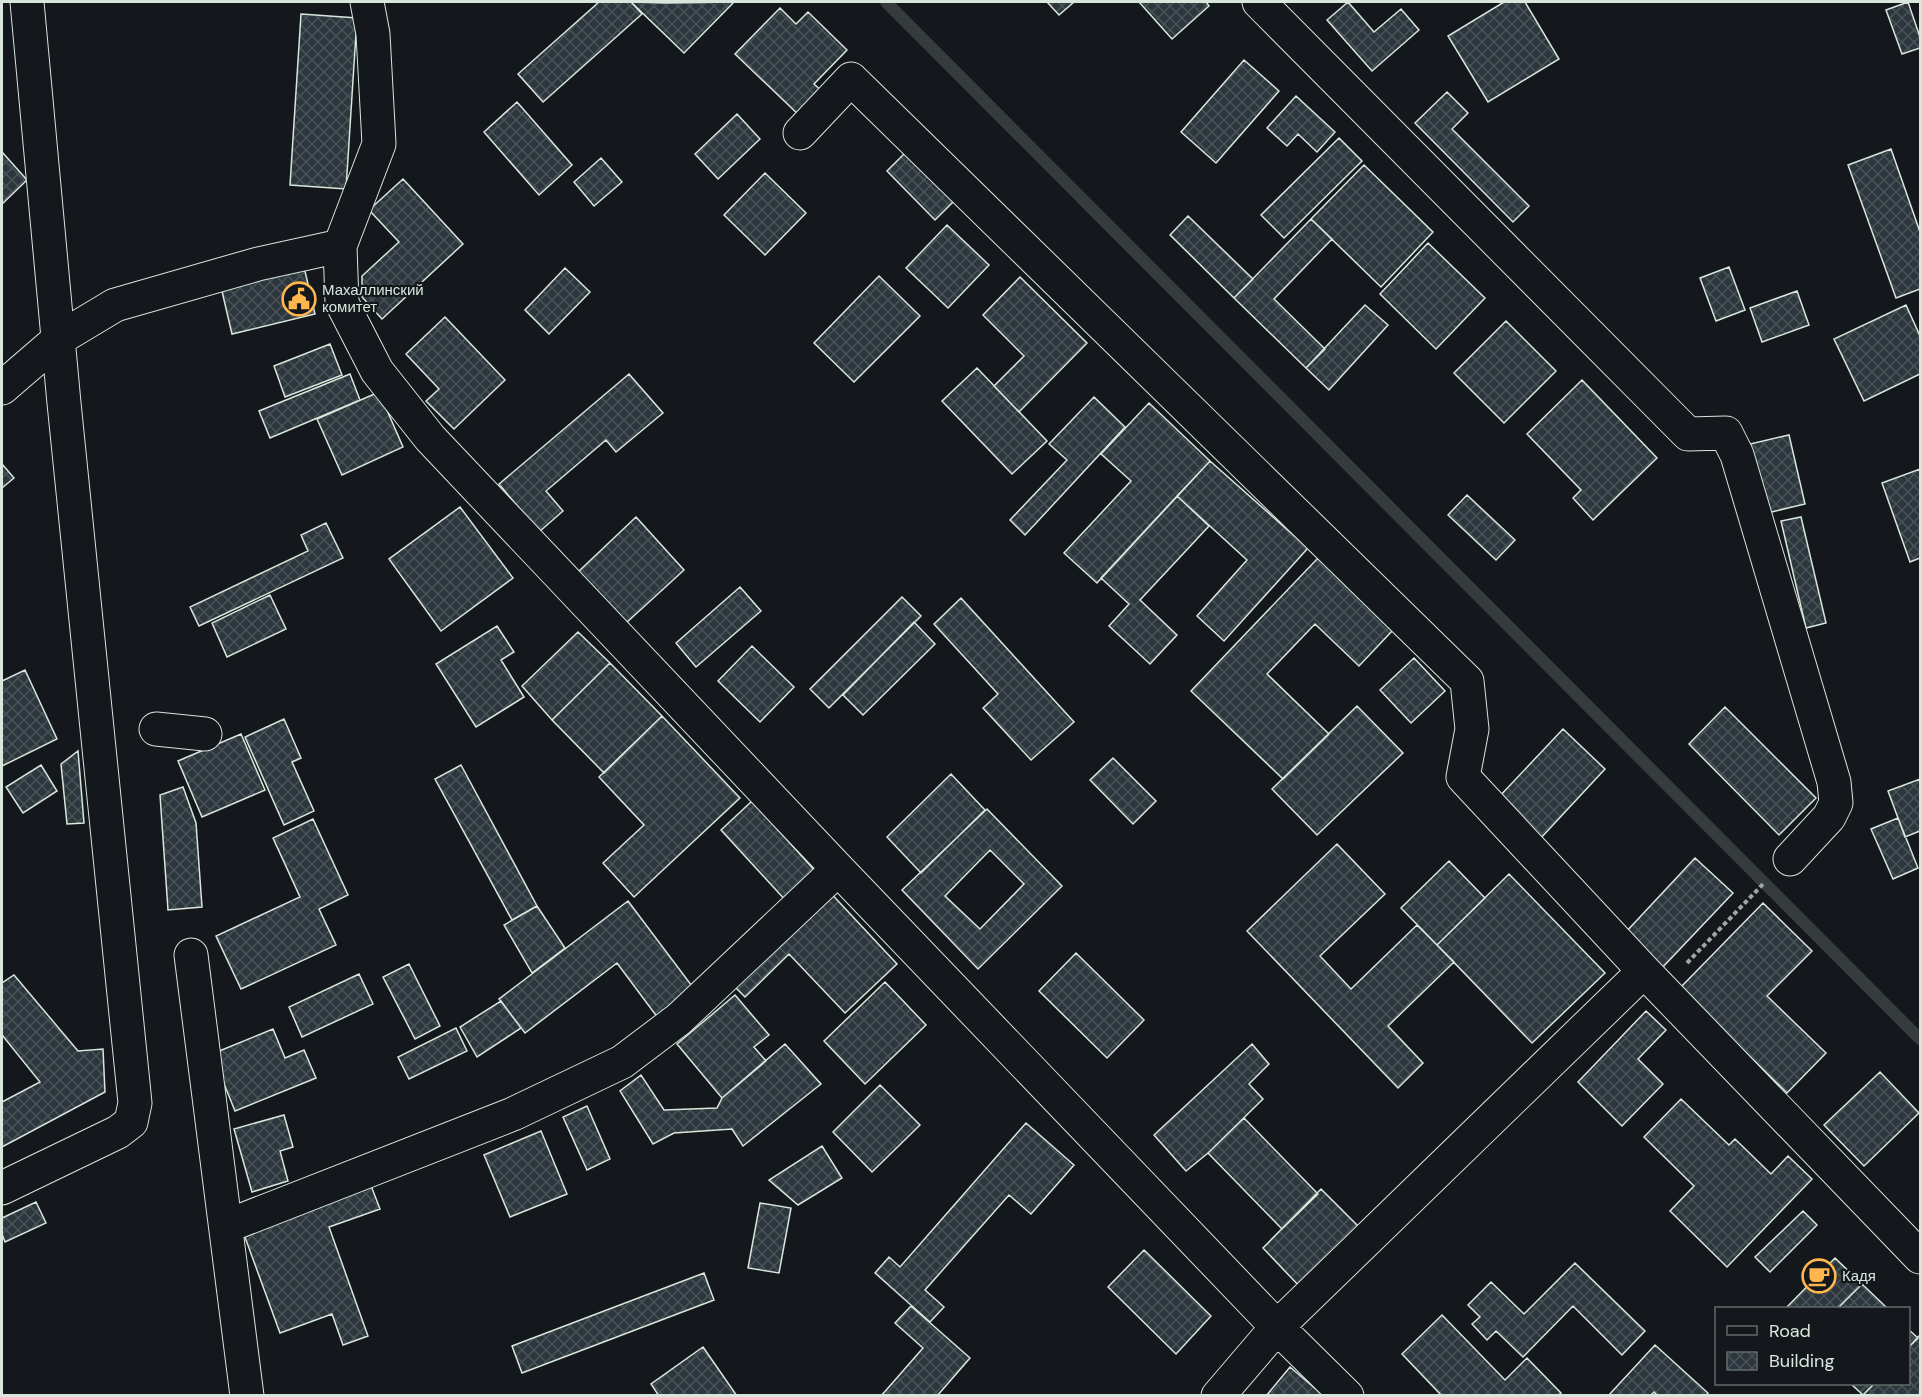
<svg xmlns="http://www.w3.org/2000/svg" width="1922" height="1397" font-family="'DM Sans',sans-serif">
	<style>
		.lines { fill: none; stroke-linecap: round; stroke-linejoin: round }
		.stream { stroke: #363b3e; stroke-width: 12 }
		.building { fill: url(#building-cross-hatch); stroke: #d8e6dc; stroke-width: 1.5; fill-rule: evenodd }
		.minor-casing { stroke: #d8e6dc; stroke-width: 35 }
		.path { stroke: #9da8a2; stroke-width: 4; stroke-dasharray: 4.5 3; stroke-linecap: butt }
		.minor { stroke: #14181c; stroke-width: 33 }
		.labels { text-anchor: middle; stroke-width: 4.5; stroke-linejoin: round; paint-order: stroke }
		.poi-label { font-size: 15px; fill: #d8e6dc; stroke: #14181c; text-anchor: start }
	</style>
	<defs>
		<pattern id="building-cross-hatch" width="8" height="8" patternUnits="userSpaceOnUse" patternTransform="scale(1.5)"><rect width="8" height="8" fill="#2c363c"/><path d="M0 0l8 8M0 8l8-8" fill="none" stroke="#4a5358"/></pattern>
	</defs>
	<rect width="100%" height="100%" fill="#14181c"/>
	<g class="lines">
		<path class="stream" d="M 886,2 L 1920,1039"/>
	</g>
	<path class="building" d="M 599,2 L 631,2 L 642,14 L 543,102 L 518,74 Z
		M 631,2 L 666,3 L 734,2 L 684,53 Z
		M 1047,2 L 1074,2 L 1059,15 Z
		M 1139,2 L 1206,2 L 1209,6 L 1172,39 Z
		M 1348,2 L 1374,32 L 1401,9 L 1419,30 L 1372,71 L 1327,20 Z
		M 1504,2 L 1525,2 L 1559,59 L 1488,102 L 1448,36 Z
		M 1908,2 L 1920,37 L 1920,48 L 1902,54 L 1886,10 Z
		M 780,8 L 796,24 L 808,12 L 847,50 L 814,84 L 825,94 L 802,118 L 735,54 Z
		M 301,14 L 357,18 L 346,189 L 290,185 Z
		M 1244,60 L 1279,91 L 1216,163 L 1181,132 Z
		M 1447,92 L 1468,113 L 1452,129 L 1529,206 L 1513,222 L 1415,123 Z
		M 1296,96 L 1335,132 L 1317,152 L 1298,134 L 1287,146 L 1267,128 Z
		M 517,102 L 572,165 L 539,195 L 484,132 Z
		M 737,114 L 760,139 L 718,179 L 695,154 Z
		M 1339,138 L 1362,161 L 1284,238 L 1261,215 Z
		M 1891,149 L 1920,232 L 1920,289 L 1896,298 L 1848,165 Z
		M 2,152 L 27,180 L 2,204 Z
		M 906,152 L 954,201 L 935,220 L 887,171 Z
		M 601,158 L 622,182 L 594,206 L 574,182 Z
		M 1364,165 L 1433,232 L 1381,287 L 1311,219 Z
		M 765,173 L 806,213 L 765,255 L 724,215 Z
		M 403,179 L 463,244 L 382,319 L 362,297 L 362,276 L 399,242 L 369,210 Z
		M 1188,216 L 1253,279 L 1234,298 L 1170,235 Z
		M 1311,219 L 1332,239 L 1274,299 L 1325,349 L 1306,368 L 1234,298 Z
		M 947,225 L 989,265 L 948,308 L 906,268 Z
		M 1428,243 L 1485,298 L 1436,349 L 1380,294 Z
		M 304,267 L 315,314 L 232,334 L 221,287 Z
		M 1729,267 L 1745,310 L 1716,321 L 1700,278 Z
		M 565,268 L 590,292 L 549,334 L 525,310 Z
		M 879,276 L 920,316 L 854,382 L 814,343 Z
		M 1020,277 L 1087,343 L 1019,412 L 994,386 L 1024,356 L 983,315 Z
		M 1797,291 L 1809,325 L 1762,342 L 1750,308 Z
		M 1365,305 L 1388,325 L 1329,390 L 1306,368 Z
		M 1906,305 L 1920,336 L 1920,374 L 1864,401 L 1834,339 Z
		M 445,317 L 505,380 L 454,429 L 426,401 L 439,389 L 406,354 Z
		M 1506,321 L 1556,371 L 1504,423 L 1454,373 Z
		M 330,344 L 342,375 L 285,397 L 274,366 Z
		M 977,368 L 1047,441 L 1012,474 L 942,401 Z
		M 350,374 L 360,400 L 270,438 L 259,411 Z
		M 629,374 L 663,413 L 616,452 L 606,440 L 546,491 L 563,511 L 539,532 L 499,484 Z
		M 1582,380 L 1657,458 L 1593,520 L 1573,498 L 1581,490 L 1527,434 Z
		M 379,392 L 403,447 L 342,475 L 317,419 Z
		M 1094,397 L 1125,427 L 1025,535 L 1010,520 L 1067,460 L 1049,444 Z
		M 1149,403 L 1210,461 L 1097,583 L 1064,553 L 1131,481 L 1101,454 Z
		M 1789,435 L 1805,504 L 1767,513 L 1750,444 Z
		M 1210,461 L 1308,548 L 1224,641 L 1197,616 L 1247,560 L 1177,496 Z
		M 2,464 L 14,478 L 2,488 Z
		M 1920,469 L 1920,558 L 1910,562 L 1882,483 Z
		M 1467,495 L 1515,540 L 1496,560 L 1448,515 Z
		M 1177,496 L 1209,526 L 1140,600 L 1177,635 L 1150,664 L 1109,626 L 1129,604 L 1101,578 Z
		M 460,507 L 513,578 L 441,631 L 389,559 Z
		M 636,517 L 684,570 L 625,624 L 578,572 Z
		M 1801,517 L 1826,623 L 1806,628 L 1781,521 Z
		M 326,523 L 343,558 L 199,626 L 190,607 L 308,551 L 301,535 Z
		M 1318,558 L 1393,630 L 1359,666 L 1315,624 L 1267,674 L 1329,734 L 1283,779 L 1191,691 Z
		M 740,587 L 761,611 L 696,667 L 676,643 Z
		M 270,595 L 286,629 L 227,657 L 212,623 Z
		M 902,597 L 921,616 L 829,708 L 810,689 Z
		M 961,598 L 1074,722 L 1031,760 L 983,708 L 998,694 L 934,624 Z
		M 914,622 L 935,644 L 863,715 L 843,695 Z
		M 497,626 L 514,652 L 501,660 L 524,697 L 476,727 L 436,664 Z
		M 578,632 L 610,663 L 552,720 L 522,686 Z
		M 752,646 L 794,687 L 760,722 L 718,681 Z
		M 1414,658 L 1445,691 L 1411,723 L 1380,690 Z
		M 610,663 L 662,716 L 604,773 L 552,720 Z
		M 25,670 L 57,739 L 2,766 L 2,681 Z
		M 1357,706 L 1403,753 L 1317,835 L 1272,789 Z
		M 1725,707 L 1816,798 L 1779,835 L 1689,744 Z
		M 662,716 L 740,798 L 634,897 L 603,863 L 644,825 L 599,777 Z
		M 284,719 L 301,758 L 292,762 L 314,811 L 284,825 L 245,737 Z
		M 1563,729 L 1605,769 L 1540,839 L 1498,798 Z
		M 241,734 L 265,790 L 202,817 L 178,761 Z
		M 78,751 L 84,823 L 67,824 L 61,764 Z
		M 1113,758 L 1156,801 L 1133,824 L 1090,780 Z
		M 41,765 L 57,791 L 23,813 L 6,787 Z
		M 461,765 L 537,906 L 512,920 L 435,779 Z
		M 951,774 L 985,810 L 921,873 L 887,837 Z
		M 1920,779 L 1920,831 L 1905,837 L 1888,791 Z
		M 183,787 L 196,823 L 202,907 L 168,910 L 160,795 Z
		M 752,801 L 817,873 L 787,902 L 721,830 Z
		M 987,809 L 1062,886 L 978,969 L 902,890 ZM 990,850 L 1024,884 L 980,929 L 945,896 Z
		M 1898,818 L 1918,868 L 1893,879 L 1871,829 Z
		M 313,819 L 348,895 L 319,909 L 336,945 L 241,989 L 216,936 L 300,897 L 273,838 Z
		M 1337,844 L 1385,894 L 1320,956 L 1351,989 L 1417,925 L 1454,962 L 1388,1026 L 1423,1063 L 1398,1088 L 1247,931 Z
		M 1695,858 L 1733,893 L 1662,968 L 1625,933 Z
		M 1449,861 L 1485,898 L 1437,945 L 1401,908 Z
		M 1509,874 L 1605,973 L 1532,1043 L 1437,945 Z
		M 825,887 L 897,964 L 845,1013 L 789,954 L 745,997 L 727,979 Z
		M 628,901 L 698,994 L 661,1022 L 617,963 L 525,1033 L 499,999 Z
		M 1763,903 L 1812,951 L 1767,996 L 1826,1053 L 1787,1093 L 1680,988 Z
		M 537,906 L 565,948 L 532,973 L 504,925 Z
		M 1076,953 L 1144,1020 L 1107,1058 L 1039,991 Z
		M 409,964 L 440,1026 L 415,1039 L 383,977 Z
		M 359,974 L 373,1004 L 302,1037 L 289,1007 Z
		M 14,975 L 78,1051 L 103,1049 L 105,1092 L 2,1147 L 2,1102 L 40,1082 L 2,1035 L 2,983 Z
		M 885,982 L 926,1025 L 865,1084 L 824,1041 Z
		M 735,995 L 769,1035 L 754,1047 L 766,1061 L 722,1098 L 677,1044 Z
		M 501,1001 L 521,1028 L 477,1057 L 460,1027 Z
		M 1646,1011 L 1666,1030 L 1638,1059 L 1663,1084 L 1622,1126 L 1578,1082 Z
		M 456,1028 L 467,1051 L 409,1079 L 398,1057 Z
		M 273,1029 L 285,1058 L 304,1050 L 316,1078 L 235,1111 L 212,1054 Z
		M 785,1044 L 821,1084 L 743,1146 L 732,1129 L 674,1133 L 653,1144 L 620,1091 L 641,1075 L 664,1110 L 717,1108 L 722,1098 Z
		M 1252,1044 L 1269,1064 L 1249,1084 L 1263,1099 L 1208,1153 L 1186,1171 L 1154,1135 Z
		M 1880,1072 L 1919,1113 L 1864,1166 L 1824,1125 Z
		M 880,1085 L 920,1125 L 872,1172 L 833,1132 Z
		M 1681,1099 L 1729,1145 L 1735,1139 L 1771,1174 L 1788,1156 L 1812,1179 L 1727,1267 L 1670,1211 L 1694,1186 L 1644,1137 Z
		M 587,1106 L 610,1159 L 587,1170 L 563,1117 Z
		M 284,1115 L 293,1147 L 280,1151 L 288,1181 L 252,1192 L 234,1129 Z
		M 1244,1118 L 1318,1194 L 1282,1229 L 1208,1153 Z
		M 1026,1123 L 1074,1165 L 1031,1214 L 1009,1195 L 925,1290 L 944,1307 L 930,1322 L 875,1273 L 889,1257 L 900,1267 Z
		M 541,1131 L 567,1194 L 510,1217 L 484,1155 Z
		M 822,1146 L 842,1178 L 798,1205 L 769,1180 Z
		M 370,1183 L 380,1209 L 329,1227 L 368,1336 L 343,1345 L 332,1314 L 280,1333 L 242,1229 Z
		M 1321,1189 L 1361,1229 L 1301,1288 L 1263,1248 Z
		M 36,1202 L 46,1223 L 5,1242 L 2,1234 L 2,1218 Z
		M 760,1203 L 791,1208 L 779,1273 L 748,1268 Z
		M 1803,1211 L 1817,1225 L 1770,1272 L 1755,1257 Z
		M 1144,1250 L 1211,1316 L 1176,1354 L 1108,1287 Z
		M 1835,1258 L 1862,1284 L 1838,1308 L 1786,1308 Z
		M 1575,1263 L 1645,1331 L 1622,1355 L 1573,1306 L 1523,1357 L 1496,1331 L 1487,1340 L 1472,1324 L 1480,1317 L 1468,1305 L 1491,1282 L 1524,1314 Z
		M 704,1273 L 714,1300 L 522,1373 L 512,1346 Z
		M 1862,1284 L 1887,1308 L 1838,1308 Z
		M 911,1306 L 970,1358 L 937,1396 L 881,1396 L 923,1348 L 895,1323 Z
		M 1442,1315 L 1505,1380 L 1527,1358 L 1561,1393 L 1558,1396 L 1442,1396 L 1402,1354 Z
		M 1908,1329 L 1918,1338 L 1908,1348 Z
		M 1920,1335 L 1920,1396 L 1862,1396 L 1874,1384 L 1908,1384 L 1908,1348 Z
		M 1655,1345 L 1708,1393 L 1706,1396 L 1658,1396 L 1654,1392 L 1650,1396 L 1608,1396 Z
		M 703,1347 L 737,1396 L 659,1396 L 651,1384 Z
		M 1290,1367 L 1324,1396 L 1266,1396 Z
		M 1851,1384 L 1874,1384 L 1863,1395 Z"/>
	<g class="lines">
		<g class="minor-casing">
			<path id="minor" d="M 367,2 L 373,34 L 379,144 L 340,246 L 342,303 L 377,371 L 430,438 L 838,869 L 1277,1327 L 1347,1396
				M 1259,2 L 1688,434 L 1726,433 L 1737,455 L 1834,782 L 1836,803 L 1829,817 L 1790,859
				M 800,133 L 851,79 L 1467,681 L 1472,729 L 1463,777 L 1644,971 L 1920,1257
				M 2,388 L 60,338 L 115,305 L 258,264 L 340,246
				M 156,729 L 205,734
				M 191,955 L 247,1396
				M 2,1188 L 118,1132 L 131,1122 L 135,1103 L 64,403 L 27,2
				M 227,1226 L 513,1114 L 622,1062 L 679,1019 L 838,869
				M 1218,1396 L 1277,1327 L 1644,971"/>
		</g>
		<path class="path" d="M 1687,963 L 1765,882"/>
		<use href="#minor" class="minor"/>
	</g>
	<defs>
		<g id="civic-ring" transform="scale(1.725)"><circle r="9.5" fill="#14181c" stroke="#ffb74d" stroke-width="1.5"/><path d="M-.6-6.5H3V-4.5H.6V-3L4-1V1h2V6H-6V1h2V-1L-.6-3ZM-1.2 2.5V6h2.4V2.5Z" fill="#ffb74d"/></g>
		<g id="cafe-ring" transform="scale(1.725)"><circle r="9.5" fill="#14181c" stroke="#ffb74d" stroke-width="1.5"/><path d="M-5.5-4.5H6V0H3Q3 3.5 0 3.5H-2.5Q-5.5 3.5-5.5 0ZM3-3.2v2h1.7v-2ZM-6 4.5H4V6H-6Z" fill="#ffb74d"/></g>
	</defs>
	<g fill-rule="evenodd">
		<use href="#civic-ring" x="299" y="299"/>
		<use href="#cafe-ring" x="1819" y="1276"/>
	</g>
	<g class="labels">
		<g class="poi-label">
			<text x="322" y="295">Махаллинский<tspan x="322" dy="17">комитет</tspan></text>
			<text x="1842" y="1281">Кадя</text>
		</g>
	</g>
	<rect width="1922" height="1397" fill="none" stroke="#d8e6dc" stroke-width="6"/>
	<rect x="1715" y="1307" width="195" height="78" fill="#14181c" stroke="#626a69" stroke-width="1.5"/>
	<rect x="1727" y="1326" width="30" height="9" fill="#14181c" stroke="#626a69" stroke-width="1.5"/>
	<text x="1769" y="1337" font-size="18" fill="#d8e6dc">Road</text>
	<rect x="1727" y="1352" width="30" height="18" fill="url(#building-cross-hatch)" stroke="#626a69" stroke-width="1.5"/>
	<text x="1769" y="1367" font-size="18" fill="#d8e6dc">Building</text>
</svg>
